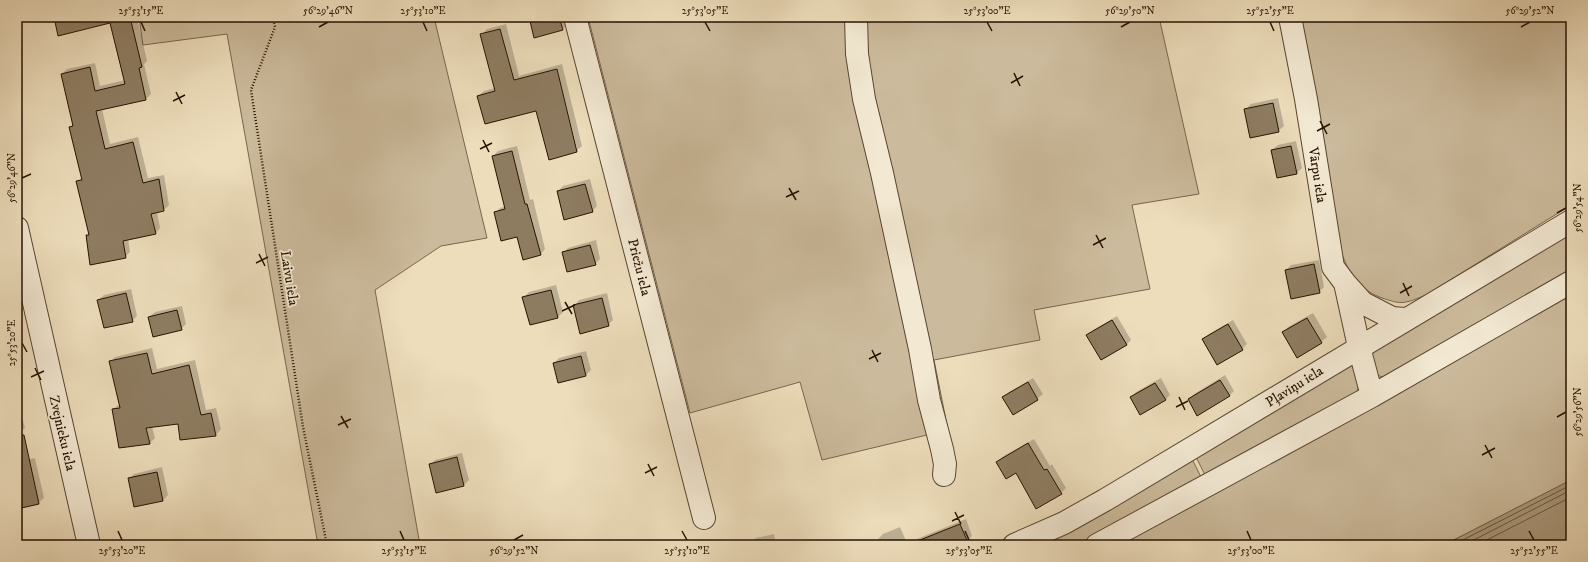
<svg xmlns="http://www.w3.org/2000/svg" width="1588" height="562" font-family="'IM FELL DW Pica',serif">
	<style>
		.green { fill: #cbba9b; stroke: #79664e }
		.water { fill: #aa987b; stroke: #76624a }
		.shadow { fill: #0003; fill-rule: evenodd }
		.lines { fill: none; stroke-linecap: round; stroke-linejoin: round }
		.shore { stroke: #68553e; stroke-width: 1 }
		.building { fill: #8e7c61; stroke: #271200 }
		.minor-casing { stroke: #58452f; stroke-width: 24 }
		.path { stroke: #271200; stroke-width: 2.5; stroke-dasharray: 1 2; stroke-linecap: butt }
		.minor { stroke: #f3e9d3; stroke-width: 22 }
		.ticks { fill: none; stroke: #271200; stroke-width: 1.5 }
		.labels { text-anchor: middle; stroke-width: 3.5; stroke-linejoin: round; paint-order: stroke }
		.street-label { font-size: 14px; fill: #271200; stroke: #f3e9d3 }
		.neatline { fill: none; stroke: #271200; stroke-width: 1.5 }
		.ticks-label { font-size: 10px; text-anchor: middle; fill: #271200 }
	</style>
	<rect width="100%" height="100%" fill="#edddbb"/>
	<filter id="stains"><feTurbulence type="fractalNoise" baseFrequency=".005" numOctaves="4"/><feColorMatrix values="0 0 0 0 .2 0 0 0 0 .09 0 0 0 0 .02 0 0 0 .5 -.17"/></filter>
	<radialGradient id="worn" r=".72"><stop offset=".6" stop-color="#630" stop-opacity="0"/><stop offset="1" stop-color="#630" stop-opacity=".3"/></radialGradient>
	<path class="green" d="M 139,17 L 434,17 L 487,238 L 441,246 L 375,290 L 420,545 L 318,545 L 227,34 L 143,45 Z
		M 588,17 L 1159,17 L 1199,194 L 1132,205 L 1150,289 L 1034,310 L 1040,340 L 934,360 L 948,430 L 822,460 L 800,382 L 690,413 Z
		M 1299,17 L 1571,17 L 1571,205 L 1426,295 C 1420,297 1413,301 1406,302 C 1398,304 1389,300 1382,298 C 1355,288 1346,268 1338,242 Z
		M 1571,233 L 1571,276 L 1385,378 L 1377,375 L 1370,357 L 1375,349 L 1384,342 L 1461,300 Z
		M 1571,289 L 1571,480 L 1444,545 L 1107,545 Z
		M 1352,361 L 1359,384 L 1357,392 L 1207,479 L 1195,455 Z
		M 1191,457 L 1203,481 L 1087,545 L 1033,545 Z"/>
	<path class="water" d="M 1571,480 L 1571,545 L 1444,545 Z"/>
	<path class="shadow" d="M 55,17 L 137,17 L 147,61 L 144,64 L 151,94 L 146,99 L 102,109 L 110,144 L 138,137 L 148,178 L 164,175 L 169,205 L 164,210 L 157,212 L 160,228 L 155,234 L 128,239 L 130,252 L 125,257 L 87,236 L 90,233 L 77,182 L 82,177 L 70,127 L 74,124 L 62,74 L 67,69 L 95,63 L 100,86 L 125,80 L 111,22 Z
		M 530,17 L 565,17 L 567,24 L 562,30 Z
		M 506,24 L 519,76 L 562,64 L 582,146 L 576,151 L 537,109 L 478,96 L 484,91 L 495,88 L 482,34 L 487,29 ZM 561,93 L 563,93 L 577,149 L 575,149 Z
		M 1278,98 L 1284,126 L 1278,131 L 1246,109 L 1251,104 Z
		M 1296,141 L 1302,168 L 1296,174 L 1272,150 L 1278,145 Z
		M 517,146 L 530,200 L 533,199 L 545,249 L 540,255 L 517,236 L 495,213 L 500,208 L 506,206 L 493,156 L 498,151 Z
		M 590,179 L 597,206 L 592,211 L 558,191 L 563,186 Z
		M 596,240 L 600,259 L 595,264 L 563,253 L 568,248 Z
		M 1319,260 L 1324,287 L 1319,292 L 1286,270 L 1291,265 Z
		M 556,285 L 563,312 L 558,317 L 524,297 L 529,292 Z
		M 131,289 L 137,316 L 132,321 L 98,300 L 104,295 Z
		M 607,293 L 613,320 L 608,325 L 574,306 L 579,300 Z
		M 182,306 L 186,324 L 181,329 L 149,317 L 155,312 Z
		M 1313,313 L 1327,337 L 1321,342 L 1283,333 L 1288,327 Z
		M 1117,316 L 1131,340 L 1126,345 L 1088,335 L 1093,330 Z
		M 1233,320 L 1247,344 L 1242,349 L 1204,339 L 1209,334 Z
		M 152,348 L 157,369 L 195,360 L 206,410 L 216,408 L 221,429 L 216,435 L 179,423 L 152,427 L 155,438 L 150,443 L 113,409 L 120,404 L 110,362 L 115,357 Z
		M 586,351 L 591,370 L 586,375 L 554,363 L 559,358 Z
		M 1225,375 L 1234,391 L 1229,396 L 1189,399 L 1194,394 Z
		M 1033,378 L 1043,394 L 1037,399 L 1004,397 L 1009,392 Z
		M 1161,378 L 1170,395 L 1165,400 L 1131,398 L 1136,392 Z
		M 17,398 L 25,428 L 17,434 Z
		M 1034,439 L 1050,466 L 1052,464 L 1066,488 L 1061,493 L 997,462 L 1002,457 Z
		M 462,453 L 469,480 L 464,485 L 437,492 L 430,465 L 435,460 Z
		M 35,458 L 44,498 L 38,503 L 17,508 L 17,462 Z
		M 162,467 L 168,495 L 163,500 L 129,479 L 134,474 Z
		M 966,519 L 972,536 L 967,541 L 957,545 L 880,545 L 878,539 L 883,534 L 900,527 L 907,543 Z
		M 774,534 L 776,545 L 751,545 L 751,543 L 756,538 Z"/>
	<g class="lines">
		<path class="shore" d="M 1453,545 L 1571,485
			M 1464,545 L 1571,490
			M 1477,545 L 1571,497"/>
	</g>
	<path class="building" d="M 54,17 L 130,17 L 142,67 L 139,68 L 146,100 L 96,111 L 105,149 L 133,142 L 143,183 L 159,179 L 164,211 L 151,214 L 156,234 L 123,241 L 126,258 L 90,265 L 86,235 L 89,235 L 76,181 L 82,180 L 69,127 L 73,126 L 61,74 L 90,67 L 95,91 L 125,84 L 110,23 L 58,36 Z
		M 529,17 L 559,17 L 563,30 L 534,38 Z
		M 500,29 L 514,80 L 557,69 L 577,152 L 549,160 L 536,111 L 485,124 L 477,96 L 495,91 L 480,34 Z
		M 1273,103 L 1279,132 L 1250,138 L 1244,109 Z
		M 1291,146 L 1297,174 L 1277,178 L 1271,150 Z
		M 512,151 L 525,204 L 527,204 L 541,255 L 523,260 L 517,237 L 501,241 L 494,212 L 505,209 L 492,156 Z
		M 585,184 L 593,212 L 564,220 L 557,191 Z
		M 590,245 L 596,265 L 567,272 L 562,252 Z
		M 1314,264 L 1320,293 L 1291,299 L 1285,270 Z
		M 551,290 L 558,318 L 530,325 L 522,297 Z
		M 126,293 L 133,322 L 104,328 L 97,300 Z
		M 602,298 L 609,326 L 580,334 L 573,305 Z
		M 177,310 L 182,330 L 153,337 L 148,317 Z
		M 1307,318 L 1322,343 L 1297,358 L 1282,332 Z
		M 1112,320 L 1127,345 L 1101,360 L 1086,335 Z
		M 1228,324 L 1243,350 L 1217,365 L 1202,339 Z
		M 147,353 L 152,374 L 189,365 L 201,415 L 211,413 L 216,436 L 180,440 L 178,424 L 146,428 L 150,444 L 119,448 L 112,409 L 120,408 L 109,361 Z
		M 581,356 L 586,376 L 558,383 L 553,363 Z
		M 1220,380 L 1230,396 L 1197,416 L 1188,399 Z
		M 1028,382 L 1038,400 L 1013,415 L 1002,397 Z
		M 1155,383 L 1166,400 L 1140,415 L 1130,397 Z
		M 17,435 L 24,435 L 39,504 L 17,509 Z
		M 1028,443 L 1044,470 L 1047,469 L 1062,494 L 1036,509 L 1016,473 L 1006,479 L 996,462 Z
		M 457,457 L 464,486 L 436,493 L 429,464 Z
		M 157,472 L 163,501 L 134,507 L 128,478 Z
		M 960,524 L 969,545 L 910,545 L 910,544 Z"/>
	<g class="lines">
		<g class="minor-casing">
			<path id="minor" d="M 575,17 L 704,518
				M 856,17 L 857,54 L 864,99 L 882,173 L 920,349 L 929,400 L 942,449 L 945,464 L 944,475
				M 1290,17 L 1306,99 L 1333,267 L 1345,283 L 1359,347 L 1372,396
				M 17,228 L 89,545
				M 1345,283 L 1363,303 L 1392,318 L 1405,319
				M 1014,545 L 1064,523 L 1105,500 L 1571,221
				M 1097,545 L 1372,396 L 1571,282"/>
		</g>
		<path class="path" d="M 273,17 L 275,27 L 251,90 L 303,427 L 327,545"/>
		<use href="#minor" class="minor"/>
	</g>
	<path class="ticks" d="M 141,22 L 145,31M 423,22 L 427,31M 705,22 L 710,31M 987,22 L 992,31M 1270,22 L 1274,31M 319,27 L 328,22M 1121,27 L 1130,22M 1521,27 L 1530,22M 1014,73 L 1020,86M 1011,83 L 1023,76M 176,92 L 182,104M 173,101 L 185,95M 1320,121 L 1327,134M 1317,131 L 1330,124M 483,140 L 489,152M 480,149 L 492,143M 22,178 L 31,174M 789,188 L 796,200M 786,197 L 799,191M 1557,213 L 1566,208M 1096,235 L 1103,248M 1093,245 L 1106,238M 259,254 L 265,266M 256,263 L 268,257M 1403,283 L 1409,296M 1400,293 L 1412,286M 565,302 L 572,314M 562,311 L 575,305M 22,343 L 27,352M 872,350 L 878,362M 869,359 L 881,353M 35,368 L 41,380M 31,377 L 44,371M 1179,397 L 1185,410M 1176,407 L 1188,401M 341,416 L 348,428M 1557,417 L 1566,412M 338,425 L 351,419M 1485,445 L 1492,458M 1482,455 L 1495,448M 648,464 L 654,476M 645,473 L 657,467M 955,512 L 961,524M 952,521 L 964,515M 118,531 L 122,540M 400,531 L 404,540M 682,531 L 687,540M 965,531 L 969,540M 1247,531 L 1251,540M 1529,531 L 1534,540M 514,540 L 523,535"/>
	<g class="labels">
		<g class="street-label">
			<text transform="translate(1318 175) rotate(81)" y="5">Vārpu iela</text>
			<text transform="translate(640 267) rotate(76)" y="5">Priežu iela</text>
			<text transform="translate(290 278) rotate(81)" y="5">Laivu iela</text>
			<text transform="translate(1294 386) rotate(-32)" y="5">Pļaviņu iela</text>
			<text transform="translate(63 433) rotate(77)" y="5">Zvejnieku iela</text>
		</g>
	</g>
	<rect width="1588" height="562" fill="none" stroke="#edddbb" stroke-width="44"/>
	<rect x="22" y="22" width="1544" height="518" class="neatline"/>
	<g class="ticks-label">
		<text x="141" y="14">25°53'15"E</text>
		<text x="328" y="14">56°29'46"N</text>
		<text x="423" y="14">25°53'10"E</text>
		<text x="705" y="14">25°53'05"E</text>
		<text x="987" y="14">25°53'00"E</text>
		<text x="1130" y="14">56°29'50"N</text>
		<text x="1270" y="14">25°52'55"E</text>
		<text x="1530" y="14">56°29'52"N</text>
		<text transform="translate(11 178) rotate(-90)" y="4">56°29'46"N</text>
		<text transform="translate(1577 208) rotate(-90)" y="4">56°29'54"N</text>
		<text transform="translate(11 343) rotate(-90)" y="4">25°53'20"E</text>
		<text transform="translate(1577 412) rotate(-90)" y="4">56°29'56"N</text>
		<text x="122" y="554">25°53'20"E</text>
		<text x="404" y="554">25°53'15"E</text>
		<text x="514" y="554">56°29'52"N</text>
		<text x="687" y="554">25°53'10"E</text>
		<text x="969" y="554">25°53'05"E</text>
		<text x="1251" y="554">25°53'00"E</text>
		<text x="1534" y="554">25°52'55"E</text>
	</g>
	<rect width="100%" height="100%" filter="url(#stains)"/>
	<rect width="100%" height="100%" fill="url(#worn)"/>
</svg>
